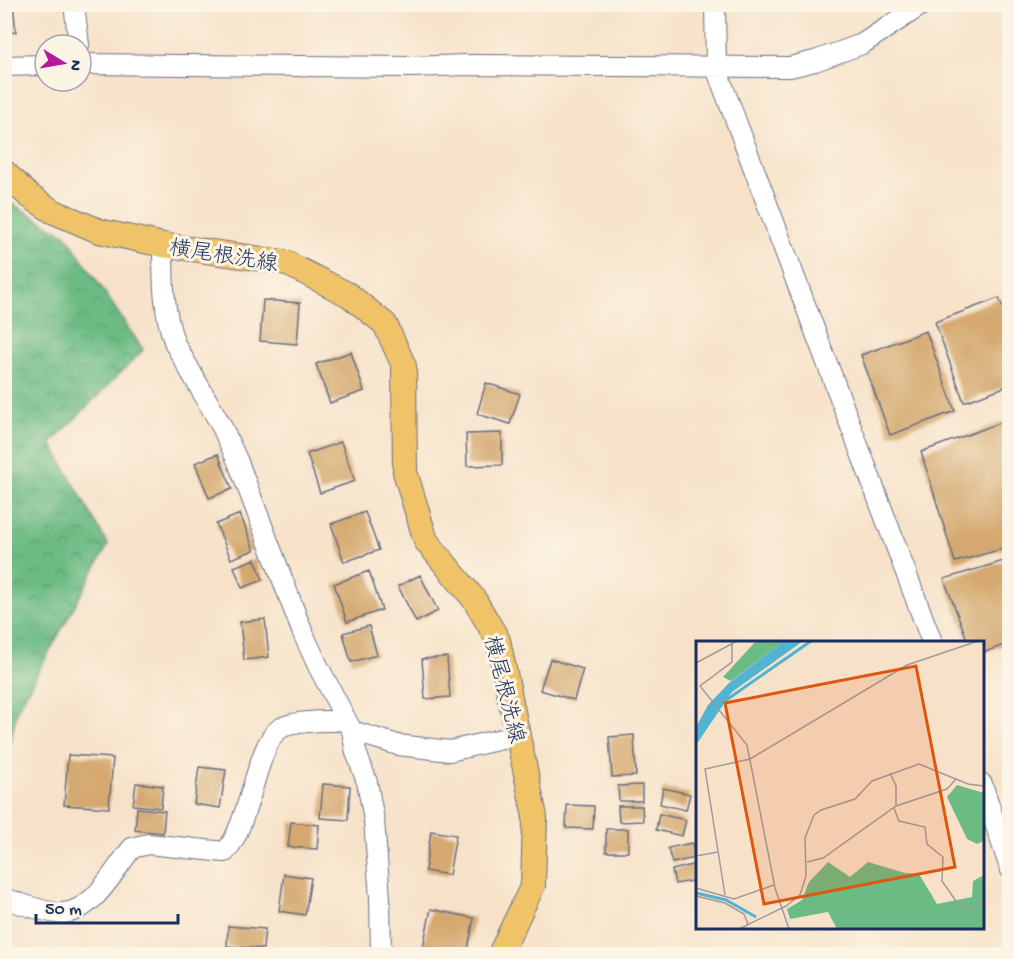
<svg xmlns="http://www.w3.org/2000/svg" width="1014" height="959" font-family="'Gochi Hand','Klee One',sans-serif">
	<style>
		.forest { fill: url(#forest-crowns); stroke: #447571; stroke-width: 1.5 }
		.building { fill: #d4a86e }
		.lines { fill: none; stroke-linecap: round; stroke-linejoin: round }
		.minor-casing { stroke: #686e83; stroke-width: 22 }
		.major-casing { stroke: #686e83; stroke-width: 26 }
		.minor { stroke: #fff; stroke-width: 20 }
		.major { stroke: #f0c369; stroke-width: 24 }
		.labels { text-anchor: middle; stroke-width: 6; stroke-linejoin: round; paint-order: stroke }
		.street-label { font-size: 22px; fill: #1b2f5e; stroke: #fcf5e5 }
		.inset-river { fill: none; stroke: #52b4d1; stroke-width: 3 }
		.inset-road { fill: none; stroke: #9f9a9e; stroke-width: 1.5 }
		.view { fill: #de5710; fill-opacity: 0.15; stroke: #de5710; stroke-width: 3 }
		.inset-edge { fill: none; stroke: #1b2f5e; stroke-width: 3 }
	</style>
	<defs>
		<pattern id="forest-crowns" width="20" height="18" patternUnits="userSpaceOnUse" patternTransform="scale(1.5)"><rect width="20" height="18" fill="#6dbb84"/><path d="M2 6a3 3 0 1 1 6 0M12 15a3 3 0 1 1 6 0" fill="none" stroke="#59986f"/></pattern>
	</defs>
	<rect width="100%" height="100%" fill="#fcf5e5"/>
	<filter id="ink" filterUnits="userSpaceOnUse"><feTurbulence type="fractalNoise" baseFrequency=".0167" numOctaves="2"/><feDisplacementMap in="SourceGraphic" scale="12" xChannelSelector="R" yChannelSelector="G"/><feConvolveMatrix kernelMatrix="1 2 1 2 8 2 1 2 1" color-interpolation-filters="sRGB"/></filter>
	<filter id="wash" filterUnits="userSpaceOnUse"><feTurbulence type="fractalNoise" baseFrequency=".008" numOctaves="4" result="noise"/><feDisplacementMap in="SourceGraphic" scale="24" xChannelSelector="R" yChannelSelector="G"/><feGaussianBlur stdDeviation="1.35" result="paint"/><feColorMatrix in="noise" values="0 0 0 0 0 0 0 0 0 0 0 0 0 0 0 0 0 1.4 0 .05"/><feComposite in="paint" operator="in"/></filter>
	<g filter="url(#wash)">
		<rect width="100%" height="100%" fill="#f7e2c9"/>
		<path class="forest" d="M 5,200 L 66,235 L 143,350 L 51,443 L 108,545 L 17,710 L 5,768 Z"/>
		<g id="blocks">
			<path class="building" d="M 13,4 L 16,32 L 4,34 L 4,5 Z
				M 999,298 L 1010,326 L 1010,385 L 964,402 L 935,322 Z
				M 263,300 L 300,303 L 297,344 L 260,341 Z
				M 926,331 L 955,411 L 890,435 L 861,355 Z
				M 351,352 L 364,391 L 330,403 L 316,364 Z
				M 486,383 L 520,394 L 510,424 L 477,414 Z
				M 1010,419 L 1010,547 L 955,562 L 921,452 Z
				M 502,433 L 502,465 L 467,466 L 466,434 Z
				M 341,442 L 355,481 L 320,493 L 307,454 Z
				M 218,454 L 232,489 L 209,498 L 195,463 Z
				M 365,512 L 379,550 L 344,562 L 331,524 Z
				M 240,514 L 254,550 L 231,559 L 216,524 Z
				M 255,559 L 263,580 L 242,588 L 234,567 Z
				M 1010,559 L 1010,643 L 982,653 L 982,642 L 968,642 L 944,579 Z
				M 369,571 L 382,610 L 347,622 L 334,584 Z
				M 420,575 L 438,611 L 416,622 L 398,586 Z
				M 265,619 L 269,657 L 244,660 L 240,622 Z
				M 369,626 L 377,655 L 351,662 L 343,633 Z
				M 447,657 L 450,697 L 425,699 L 422,659 Z
				M 550,659 L 583,669 L 574,700 L 540,690 Z
				M 634,735 L 636,776 L 612,777 L 609,737 Z
				M 68,755 L 113,758 L 109,808 L 64,805 Z
				M 199,767 L 226,770 L 220,808 L 194,804 Z
				M 136,783 L 163,786 L 161,808 L 133,805 Z
				M 323,784 L 350,786 L 348,820 L 320,818 Z
				M 642,785 L 642,801 L 619,801 L 618,786 Z
				M 663,788 L 690,794 L 686,810 L 660,804 Z
				M 567,805 L 594,806 L 593,829 L 566,828 Z
				M 618,806 L 642,806 L 643,821 L 619,822 Z
				M 137,808 L 165,811 L 163,833 L 135,830 Z
				M 659,814 L 686,820 L 682,836 L 656,830 Z
				M 291,822 L 319,825 L 317,849 L 288,847 Z
				M 606,829 L 628,829 L 628,852 L 606,852 Z
				M 431,831 L 456,835 L 449,875 L 425,871 Z
				M 692,843 L 695,858 L 672,863 L 668,848 Z
				M 696,864 L 698,880 L 675,884 L 672,870 Z
				M 284,874 L 311,878 L 305,915 L 279,911 Z
				M 431,909 L 474,918 L 467,954 L 423,947 Z
				M 228,926 L 265,929 L 263,949 L 227,946 Z"/>
		</g>
	</g>
	<g filter="url(#ink)">
		<use href="#blocks" fill-opacity="0" stroke="#686e83" stroke-width="1.5"/>
		<g class="lines">
			<g class="minor-casing">
				<path id="minor" d="M 74,4 L 79,45
					M 715,4 L 716,68 L 932,642
					M 81,64 L 410,67 L 466,65 L 790,67 L 815,61 L 862,44 L 923,4
					M 4,66 L 45,65
					M 163,245 C 163,278 163,313 175,344 L 221,425 L 238,462 L 302,631 L 318,666 L 352,731 L 356,752 L 367,782 L 374,820 L 380,898 L 381,954
					M 352,731 L 398,745 L 450,751 L 519,735
					M 982,784 L 1010,868
					M 4,898 C 18,903 50,914 63,913 C 94,911 114,870 132,848 L 148,844 L 225,852 C 250,826 257,740 281,728 C 295,720 328,722 344,720"/>
			</g>
			<g class="major-casing">
				<path id="major" d="M 4,172 L 28,195 L 52,211 L 99,231 L 163,245 L 284,262 L 349,295 L 385,324 L 404,366 L 405,472 L 426,541 L 474,599 L 498,640 L 535,817 L 533,885 L 500,954"/>
			</g>
			<use href="#minor" class="minor"/>
			<use href="#major" class="major"/>
		</g>
	</g>
	<g class="labels">
		<g class="street-label">
			<text transform="translate(224 254) rotate(9)" y="8">横尾根洗線</text>
			<text transform="translate(506 689) rotate(76)" y="8">横尾根洗線</text>
		</g>
	</g>
	<g transform="translate(696 641)">
		<rect width="288" height="288" fill="#f7e2c9"/>
		<path d="M 60,0 L 88,0 L 35,40 L 27,36 ZM 261,144 L 288,152 L 288,200 L 281,203 L 271,198 L 251,156 ZM 132,221 L 154,236 L 172,221 L 209,232 L 223,233 L 241,263 L 276,256 L 277,240 L 288,234 L 288,288 L 141,288 L 132,271 L 94,278 L 91,268 L 106,259 L 113,241 Z" fill="#6dbb84"/>
		<path d="M 88,0 L 107,0 L 36,51 L 0,104 L 0,86 L 12,64 L 33,42 Z" fill="#52b4d1"/>
		<path class="inset-river" d="M 26,62 L 115,0M 0,252 L 30,259 L 60,276"/>
		<path class="inset-road" d="M 36,3 L 36,21 L 4,45 L 51,104 L 79,247 L 93,288M 0,22 L 41,0M 194,132 L 200,145 L 200,164M 198,167 L 203,180 L 229,186 L 231,203 L 247,216 L 246,240 L 262,263 L 273,268 L 288,262M 0,215 L 22,211M 111,221 L 127,217 L 200,165 L 251,148 L 260,138M 0,247 L 38,258 L 78,244M 29,254 L 9,128 L 54,118 L 211,24 L 282,0M 0,255 L 29,262 L 48,273 L 52,283M 43,288 L 90,265 L 104,254 L 110,235 L 109,197 L 118,174 L 125,169 L 159,158 L 176,140 L 223,123 L 272,143 L 288,145"/>
		<path class="view" d="M 220,25 L 259,226 L 68,263 L 29,62 Z"/>
		<rect width="288" height="288" class="inset-edge"/>
	</g>
	<rect width="1014" height="959" fill="none" stroke="#fcf5e5" stroke-width="24"/>
	<g transform="translate(63 63) rotate(101)"><circle r="28" fill="#fcf5e5" stroke="#a2a6af" stroke-width="1.5"/>
	<path d="M0-4.5L10 22L0 15L-10 22Z" fill="#b5179e"/>
	<text y="-9" font-size="16" font-weight="bold" text-anchor="middle" fill="#1b2f5e">N</text>
	</g>
	<path d="M36 914v9h142v-9" fill="none" stroke="#1b2f5e" stroke-width="3"/>
	<text x="45" y="914" font-size="18" fill="#1b2f5e" stroke="#fcf5e5" stroke-width="4.5" paint-order="stroke">50 m</text>
</svg>
